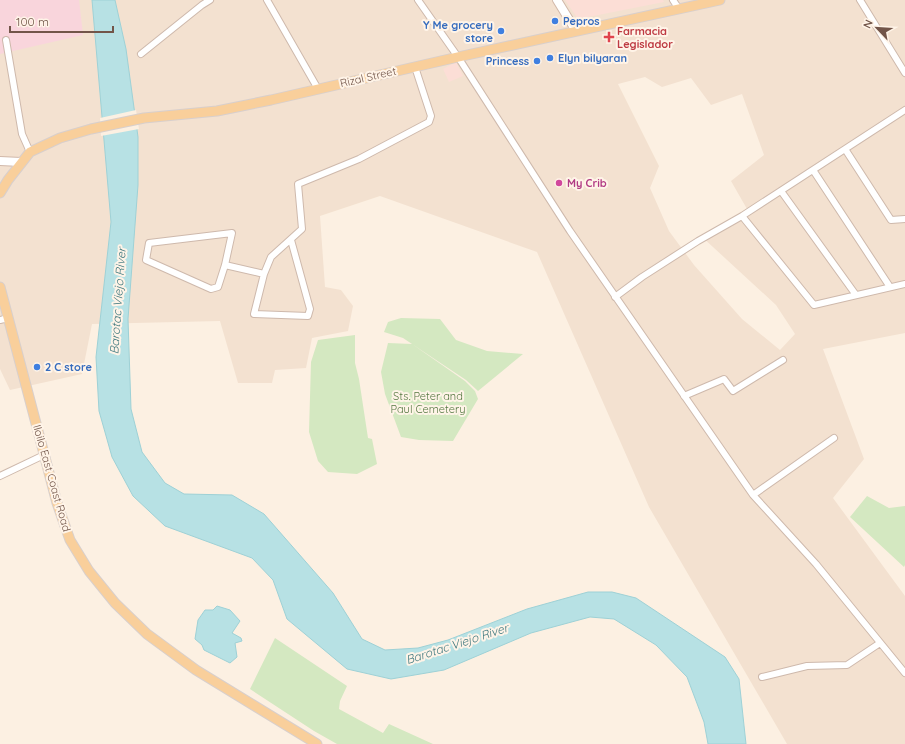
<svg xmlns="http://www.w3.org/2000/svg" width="905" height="744" font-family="Quicksand,sans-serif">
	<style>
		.residential { fill: #f3e1d0; fill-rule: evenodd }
		.commercial { fill: #fcded6 }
		.medical { fill: #f9d5dc }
		.green { fill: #d4e8c1 }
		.water { fill: #b7e1e4; stroke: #9ed1d6 }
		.pier { fill: #fcf0e2 }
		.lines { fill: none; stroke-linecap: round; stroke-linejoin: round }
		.street-casing { stroke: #ceb9ac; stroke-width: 8 }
		.secondary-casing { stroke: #d1b8a9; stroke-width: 10 }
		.primary-casing { stroke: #d8cfcc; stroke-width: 11 }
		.street { stroke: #fff; stroke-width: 6 }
		.secondary { stroke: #fff; stroke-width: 8 }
		.primary { stroke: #f9cf9b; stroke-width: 9 }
		.shop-dot { fill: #3f7fe0; stroke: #fff4e8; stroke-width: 1.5 }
		.health-dot { fill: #e0444e; stroke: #fff4e8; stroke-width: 1.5 }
		.hotel-dot { fill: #d1479c; stroke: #fff4e8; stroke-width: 1.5 }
		.labels { text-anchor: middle; stroke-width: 4; stroke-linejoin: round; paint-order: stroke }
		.shop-label { font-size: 11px; font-weight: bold; fill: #366cbe; stroke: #fff4e8; text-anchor: start }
		.health-label { font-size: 11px; font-weight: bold; fill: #be3a42; stroke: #fff4e8; text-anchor: start }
		.street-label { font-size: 11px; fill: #725549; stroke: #fff4e8 }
		.hotel-label { font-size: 11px; font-weight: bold; fill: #b23c85; stroke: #fff4e8; text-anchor: start }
		.park-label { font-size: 11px; fill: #557842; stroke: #fff4e8 }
		.water-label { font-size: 12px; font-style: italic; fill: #40797f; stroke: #fff4e8 }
	</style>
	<rect width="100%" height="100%" fill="#fcf0e2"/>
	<path class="residential" d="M 0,0 L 905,0 L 905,333 L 823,349 L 864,459 L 833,498 L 905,596 L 905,744 L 787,744 L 649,507 L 537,252 L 380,196 L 320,216 L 325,287 L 341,290 L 353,306 L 348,331 L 312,338 L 306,368 L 275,370 L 272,383 L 238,383 L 220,321 L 92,324 L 82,374 L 10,390 L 0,369 ZM 645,77 L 662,87 L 691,78 L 711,105 L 742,94 L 764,155 L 731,181 L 747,209 L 701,236 L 776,305 L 795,334 L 780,350 L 742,319 L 694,265 L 669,231 L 650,188 L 659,166 L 618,84 Z"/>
	<path class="commercial" d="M 565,0 L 663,0 L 664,2 L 578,19 Z
		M 456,62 L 463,76 L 449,82 L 443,69 Z"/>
	<path class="medical" d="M 0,0 L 79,0 L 83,35 L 0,54 Z"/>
	<path class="green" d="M 401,318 L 440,319 L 456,340 L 487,351 L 523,354 L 478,391 L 466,380 L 403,338 L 384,332 L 388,322 Z
		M 355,335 L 355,363 L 359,379 L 368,438 L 372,439 L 377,464 L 357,474 L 328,472 L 318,461 L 309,432 L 311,362 L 318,340 Z
		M 388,343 L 412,344 L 465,381 L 475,391 L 478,399 L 453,441 L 419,440 L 401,437 L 385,394 L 381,372 Z
		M 867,496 L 889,508 L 905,506 L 905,565 L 904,567 L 850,517 Z
		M 275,638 L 347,686 L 340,701 L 339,709 L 383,733 L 389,724 L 433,744 L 337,744 L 314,731 L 250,689 Z"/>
	<path class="water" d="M 92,0 L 115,0 L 126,49 L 138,137 L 138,185 L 128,319 L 131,409 L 142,452 L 165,483 L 184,494 L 232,495 L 264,514 L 333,593 L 362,639 L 385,650 L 418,648 L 448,640 L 527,609 L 588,592 L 612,592 L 636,598 L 725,657 L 739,679 L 746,744 L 708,744 L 704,722 L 687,677 L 656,645 L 614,619 L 590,617 L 531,633 L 444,670 L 391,679 L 347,669 L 287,619 L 273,580 L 252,558 L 165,526 L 133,496 L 112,457 L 99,411 L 96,357 L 111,222 Z
		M 217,606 L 230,610 L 240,621 L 232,633 L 241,638 L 242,641 L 235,643 L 237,657 L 230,663 L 204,650 L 202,645 L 195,639 L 198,620 L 205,610 L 213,610 Z"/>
	<path class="pier" d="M 136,110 L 139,129 L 101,136 L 100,118 Z"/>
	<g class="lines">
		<g class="street-casing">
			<path id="street" d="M 267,0 L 318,89
				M 418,0 L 458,57 L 570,231 L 753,495 L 816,564 L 905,673
				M 673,0 L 679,9
				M 860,0 L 905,73
				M 6,40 L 22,134 L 30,152
				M 141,54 L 202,5 L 210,0
				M 845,149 L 891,220 L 905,219
				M 813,170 L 890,287
				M 781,191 L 856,295
				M 742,216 L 814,305 L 905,284
				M 232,233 L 225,265 L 218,287 L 211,289 L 146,260 L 149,243 Z
				M 291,240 L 310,309 L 308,316 L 254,314 L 264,274 L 271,257 L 302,229 L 298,184 L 359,159 L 429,122 L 431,116 L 415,67
				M 225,265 L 264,274
				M 615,297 L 642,277 L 698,241 L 742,216 L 905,110
				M 0,320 L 8,318
				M 684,396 L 724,379 L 733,391 L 783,360
				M 0,476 L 44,455
				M 753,495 L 834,438
				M 762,677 L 807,666 L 847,665 L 880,643"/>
		</g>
		<g class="secondary-casing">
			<path id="secondary" d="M 557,0 L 576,31
				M 0,161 L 21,162"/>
		</g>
		<g class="primary-casing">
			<path id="primary" d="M 0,193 L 8,180 L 30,152 L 60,138 L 91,129 L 144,118 L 217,111 L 271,100 L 458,57 L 720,0
				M 0,287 L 57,503 L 70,540 L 89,571 L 115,603 L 147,634 L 196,670 L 317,744"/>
		</g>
		<use href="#street" class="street"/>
		<use href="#secondary" class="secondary"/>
		<use href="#primary" class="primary"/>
	</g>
	<g class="shop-dot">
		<circle cx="555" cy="21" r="4"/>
		<circle cx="501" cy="31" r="4"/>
		<circle cx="550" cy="58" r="4"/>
		<circle cx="537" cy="61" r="4"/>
		<circle cx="37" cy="367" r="4"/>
	</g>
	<path class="health-dot" d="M607 31h4v4h4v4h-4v4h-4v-4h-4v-4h4z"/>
	<circle class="hotel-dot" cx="559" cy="183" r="4"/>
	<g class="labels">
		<g class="shop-label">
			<text x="563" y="25">Pepros</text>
			<text x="493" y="29" text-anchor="end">Y Me grocery<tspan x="493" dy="13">store</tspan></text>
			<text x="558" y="62">Elyn bilyaran</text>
			<text x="529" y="65" text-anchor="end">Princess</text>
			<text x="45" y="371">2 C store</text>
		</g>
		<g class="health-label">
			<text x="617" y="35">Farmacia<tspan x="617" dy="13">Legislador</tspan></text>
		</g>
		<g class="street-label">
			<text transform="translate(368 77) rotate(-13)" y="4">Rizal Street</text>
			<text transform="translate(52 478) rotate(74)" y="4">Iloilo East Coast Road</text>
		</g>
		<g class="hotel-label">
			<text x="567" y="187">My Crib</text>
		</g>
		<g class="park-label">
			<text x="428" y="400">Sts. Peter and<tspan x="428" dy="13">Paul Cemetery</tspan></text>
		</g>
		<g class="water-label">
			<text transform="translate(118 301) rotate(-86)" y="4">Barotac Viejo River</text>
			<text transform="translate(457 644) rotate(-18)" y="4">Barotac Viejo River</text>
		</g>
	</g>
	<g transform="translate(877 28) rotate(295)" stroke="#fff4e8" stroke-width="3" paint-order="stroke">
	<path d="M0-3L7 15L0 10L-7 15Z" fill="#725549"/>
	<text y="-6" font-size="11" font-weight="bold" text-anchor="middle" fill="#725549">N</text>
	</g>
	<path d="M10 26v6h103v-6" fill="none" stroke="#725549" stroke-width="2"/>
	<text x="16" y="26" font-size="12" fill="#725549" stroke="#fff4e8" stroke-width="3" paint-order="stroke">100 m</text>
</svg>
